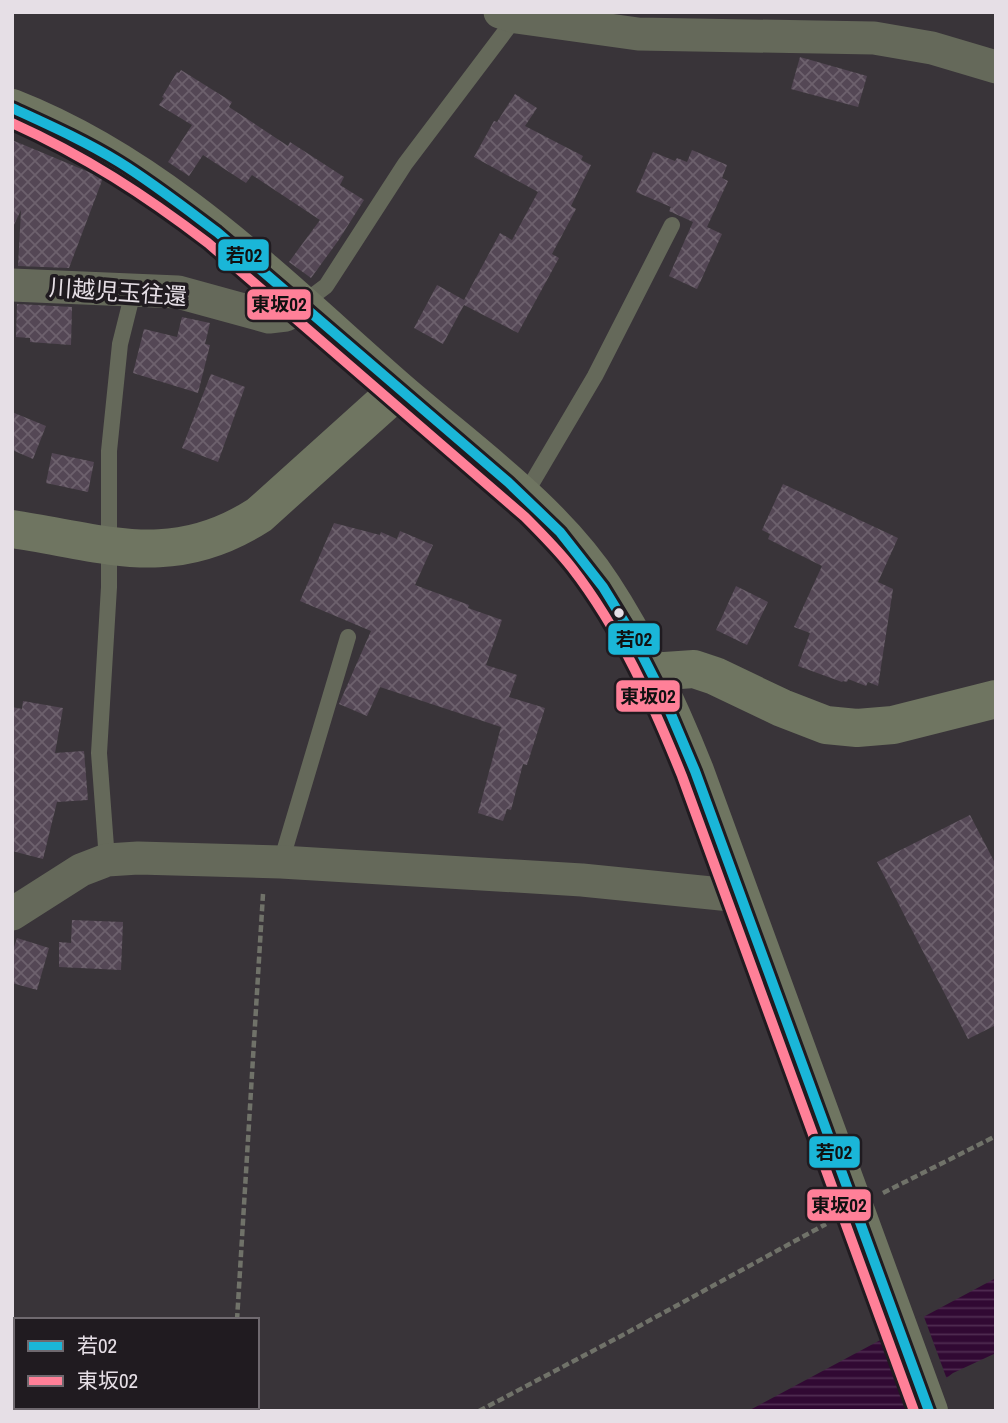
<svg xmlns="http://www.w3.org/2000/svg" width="1008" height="1423" font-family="'Archivo Narrow','Noto Sans JP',sans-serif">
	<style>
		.water { fill: url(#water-rules) }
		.pier { fill: #393439 }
		.building { fill: url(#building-cross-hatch) }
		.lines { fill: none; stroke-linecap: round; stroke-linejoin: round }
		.path { stroke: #707269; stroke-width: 4.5; stroke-dasharray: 7 3.5; stroke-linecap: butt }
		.lane { stroke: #65695a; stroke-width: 16 }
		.street { stroke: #65695a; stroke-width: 33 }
		.secondary { stroke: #6f7561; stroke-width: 38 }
		.bus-1-casing { stroke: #201b20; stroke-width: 16 }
		.bus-2-casing { stroke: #201b20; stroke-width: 16 }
		.bus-1 { stroke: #1ab6d8; stroke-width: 10 }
		.bus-2 { stroke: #ff8098; stroke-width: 10 }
		.bus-dot { fill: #e6dfe6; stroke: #201b20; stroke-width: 2.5 }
		.labels { text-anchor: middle; stroke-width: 7; stroke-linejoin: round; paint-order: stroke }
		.street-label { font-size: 23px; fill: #e6dfe6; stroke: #201b20 }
		.line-badge { stroke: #201b20; stroke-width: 2.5 }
		.pale-badge-label { font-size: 19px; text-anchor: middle; font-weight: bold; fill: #111 }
	</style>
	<defs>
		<pattern id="water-rules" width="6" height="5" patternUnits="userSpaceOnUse" patternTransform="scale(1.75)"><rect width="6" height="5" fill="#310933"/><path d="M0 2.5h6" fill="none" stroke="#4f2c51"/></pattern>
		<pattern id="building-cross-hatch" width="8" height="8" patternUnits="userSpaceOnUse" patternTransform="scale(1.75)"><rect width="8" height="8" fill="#544755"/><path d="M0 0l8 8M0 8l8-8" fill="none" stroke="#6d616d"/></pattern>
	</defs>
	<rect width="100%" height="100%" fill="#393439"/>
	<path class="water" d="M 996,1278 L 996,1353 L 953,1373 L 903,1411 L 748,1411 Z"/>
	<path class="pier" d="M 923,1314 L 948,1382 L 911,1409 L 884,1335 Z"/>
	<path class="building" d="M 800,57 L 867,76 L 858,107 L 791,89 Z
		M 181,70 L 232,102 L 229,107 L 288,146 L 290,142 L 344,177 L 340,185 L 364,200 L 338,241 L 311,278 L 289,262 L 320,220 L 252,175 L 246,183 L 203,155 L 189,176 L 168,162 L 192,125 L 159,105 L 164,98 L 162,97 L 177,72 L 179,73 Z
		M 515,94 L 537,108 L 525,126 L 583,156 L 581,160 L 591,165 L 571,206 L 576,209 L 552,254 L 559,258 L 518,333 L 464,305 L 443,344 L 414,328 L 437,285 L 464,300 L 500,233 L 512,240 L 538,192 L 474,157 L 494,121 L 497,122 Z
		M 12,140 L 103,178 L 69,268 L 18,266 L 21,210 L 12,229 Z
		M 692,150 L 727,165 L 722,178 L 728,181 L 707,227 L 722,234 L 697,289 L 669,276 L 693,222 L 669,211 L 671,207 L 636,192 L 653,152 L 675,161 L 677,158 L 687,162 Z
		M 17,304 L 72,307 L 71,345 L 30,342 L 30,338 L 16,337 Z
		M 182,317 L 210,323 L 205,344 L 210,345 L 198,393 L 133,373 L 144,329 L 177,337 Z
		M 211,374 L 245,387 L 218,462 L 182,448 Z
		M 12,412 L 46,426 L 33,459 L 12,450 Z
		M 52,453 L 94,462 L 88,492 L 46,483 Z
		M 783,484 L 898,538 L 878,582 L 893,589 L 878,686 L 868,682 L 866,686 L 848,679 L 847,682 L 843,681 L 842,682 L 798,666 L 810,633 L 794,627 L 822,566 L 768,539 L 770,534 L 762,530 Z
		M 334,523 L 380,535 L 381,532 L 397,539 L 400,531 L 433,545 L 415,585 L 469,605 L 468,608 L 502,620 L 486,665 L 517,675 L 509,697 L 545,708 L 527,765 L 523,764 L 511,810 L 507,809 L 503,821 L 478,813 L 501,727 L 380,687 L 367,716 L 339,704 L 371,631 L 300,601 Z
		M 736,586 L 768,602 L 747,645 L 716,630 Z
		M 23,701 L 63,708 L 55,753 L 84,751 L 88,800 L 57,802 L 43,859 L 12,851 L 12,707 L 22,709 Z
		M 970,815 L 996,865 L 996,1025 L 968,1039 L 877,862 Z
		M 72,920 L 123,922 L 121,970 L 59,967 L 59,942 L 71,943 Z
		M 17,938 L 49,948 L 37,990 L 12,983 L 12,953 Z"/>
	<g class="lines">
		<path class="path" d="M 883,1193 L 996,1136
			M 237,1320 L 263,894
			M 232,1411 L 232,1407
			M 479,1411 L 621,1336 L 826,1224"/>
		<path class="lane" d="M 302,304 L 326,286 L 405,164 L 516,17
			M 523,498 L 595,376 L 672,225
			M 107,860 L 99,753 L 109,587 L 109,451 L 120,344 L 133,292
			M 281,862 L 348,637"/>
		<path class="street" d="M 500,12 L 516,17 L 638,34 L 874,38 L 932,48 L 996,67
			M 12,285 L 178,292 L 269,317 L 286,315 L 302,304
			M 12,914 L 81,870 L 107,860 L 138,858 L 281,862 L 582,880 L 741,896"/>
		<path class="secondary" d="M 12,108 C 163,167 279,286 398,390 C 467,450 553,510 603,587 C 641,645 670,708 695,771 L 929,1411
			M 12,529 C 106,543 172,571 259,515 L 398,390
			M 650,672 L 694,669 L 715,676 L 782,708 L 826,725 L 857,728 L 893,725 L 996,699"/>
		<g class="bus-1-casing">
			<path id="bus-1" d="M 12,108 C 49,125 85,141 119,162 C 153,183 185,208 217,232 L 508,482 L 560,532 L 603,587 L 630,631 L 665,700 L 695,771 L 929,1411"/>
		</g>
		<g class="bus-2-casing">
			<path id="bus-2" d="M 12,123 C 85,156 145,195 208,243 L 525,517 C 541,533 558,550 572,568 C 620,630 653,704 682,776 L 914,1411"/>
		</g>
		<use href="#bus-1" class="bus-1"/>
		<use href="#bus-2" class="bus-2"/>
	</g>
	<circle class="bus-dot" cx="619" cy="613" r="6"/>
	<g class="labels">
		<g class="street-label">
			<text transform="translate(118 292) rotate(4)" y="8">川越児玉往還</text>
		</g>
	</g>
	<g class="line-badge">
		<rect x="217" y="238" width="53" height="34" rx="7" fill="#1ab6d8"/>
		<rect x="246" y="288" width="66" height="33" rx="7" fill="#ff8098"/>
		<rect x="607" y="622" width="54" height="34" rx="7" fill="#1ab6d8"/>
		<rect x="615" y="679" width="66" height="34" rx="7" fill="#ff8098"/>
		<rect x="808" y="1135" width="53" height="34" rx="7" fill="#1ab6d8"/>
		<rect x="806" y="1188" width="66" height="34" rx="7" fill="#ff8098"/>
	</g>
	<g class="pale-badge-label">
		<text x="244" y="262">若02</text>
		<text x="279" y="311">東坂02</text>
		<text x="634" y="646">若02</text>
		<text x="648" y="703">東坂02</text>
		<text x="834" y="1159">若02</text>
		<text x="839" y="1212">東坂02</text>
	</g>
	<rect width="1008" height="1423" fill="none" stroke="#e6dfe6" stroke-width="28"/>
	<rect x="14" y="1318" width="245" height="91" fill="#201b20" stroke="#6f696f" stroke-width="2"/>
	<rect x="28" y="1341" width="35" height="10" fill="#1ab6d8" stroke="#6f696f" stroke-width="2"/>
	<text x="77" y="1353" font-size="21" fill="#e6dfe6">若02</text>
	<rect x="28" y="1376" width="35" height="10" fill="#ff8098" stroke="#6f696f" stroke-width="2"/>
	<text x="77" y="1388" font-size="21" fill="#e6dfe6">東坂02</text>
</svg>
